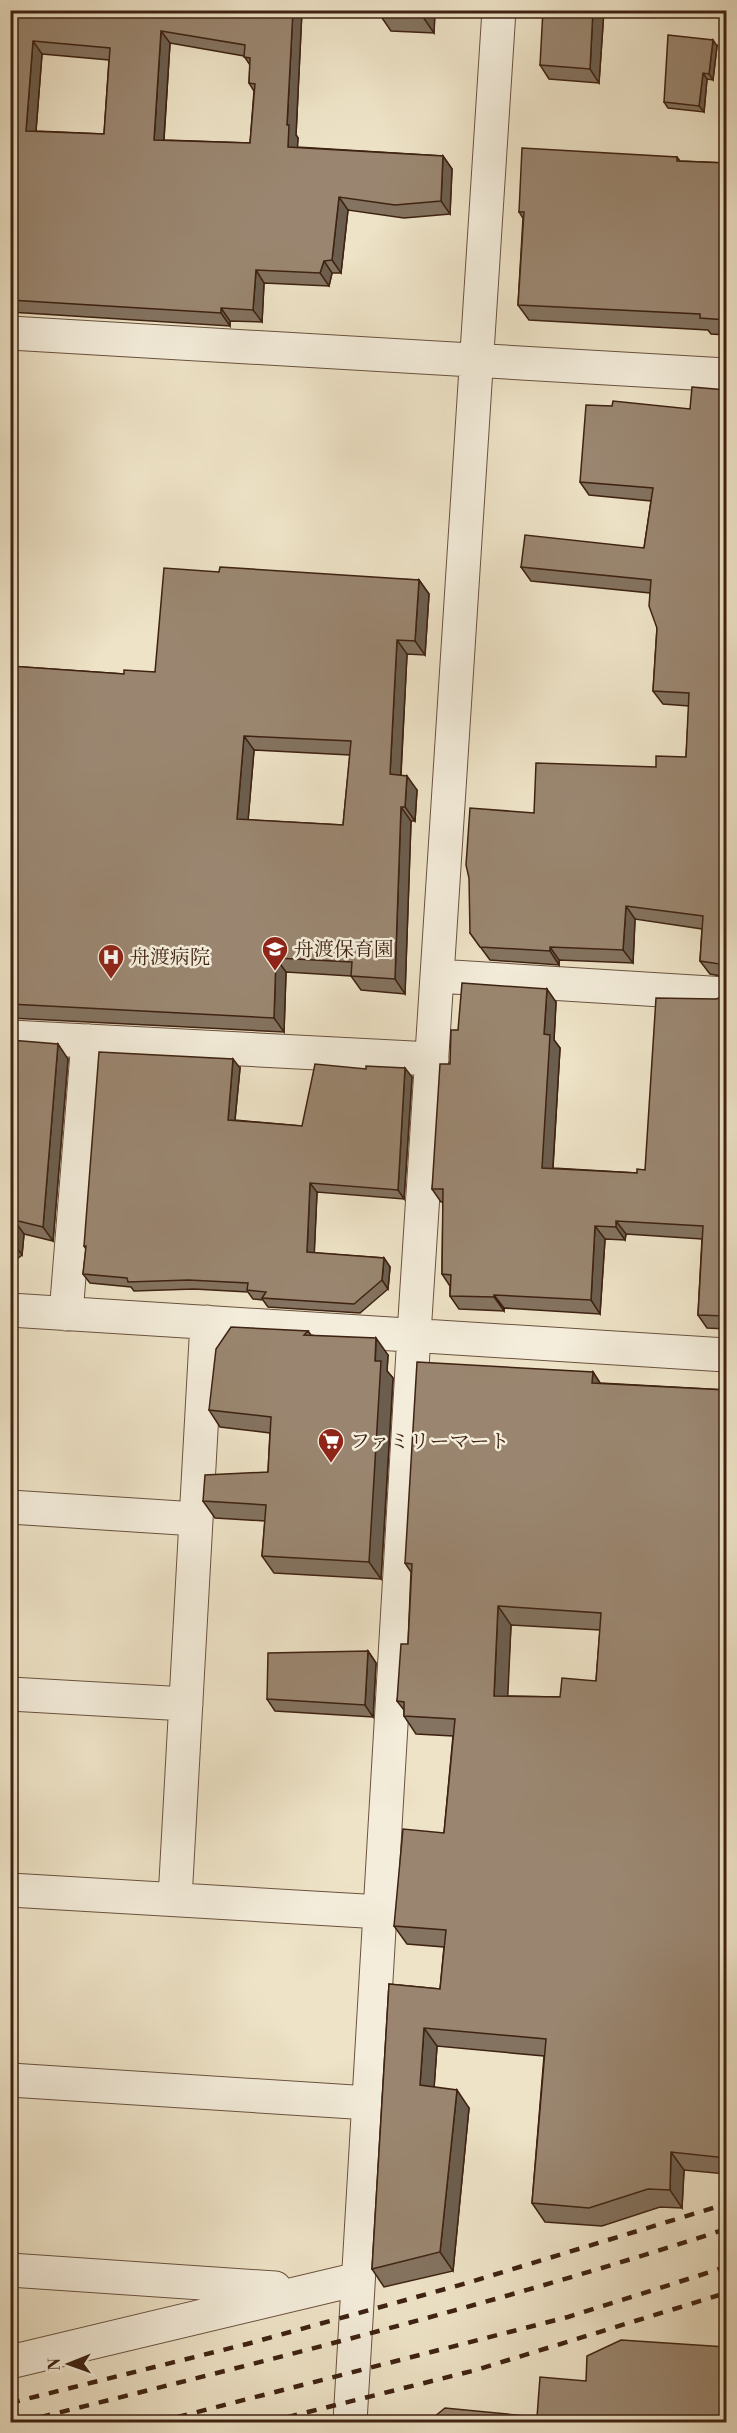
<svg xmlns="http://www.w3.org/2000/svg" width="737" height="2433" font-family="'Libre Bodoni','Noto Serif JP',serif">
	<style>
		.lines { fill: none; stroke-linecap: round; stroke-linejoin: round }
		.minor-casing { stroke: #6a523f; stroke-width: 35 }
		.minor { stroke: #f4eddb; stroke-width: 33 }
		.rail { stroke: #3e2212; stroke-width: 4.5; stroke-dasharray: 10 10; stroke-linecap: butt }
		.wall { fill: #847360; stroke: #3e2212; stroke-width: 1.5; fill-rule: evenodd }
		.shaded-wall { fill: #6c5e4e; stroke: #3e2212; stroke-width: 1.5 }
		.building { fill: #9a8670; stroke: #3e2212; stroke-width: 1.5; fill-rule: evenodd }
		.labels { text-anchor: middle; stroke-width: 5; stroke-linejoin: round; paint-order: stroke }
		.poi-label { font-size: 20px; fill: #3e2212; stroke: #f4eddb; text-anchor: start }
	</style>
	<rect width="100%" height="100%" fill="#eee3c7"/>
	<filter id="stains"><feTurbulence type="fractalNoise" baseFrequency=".00333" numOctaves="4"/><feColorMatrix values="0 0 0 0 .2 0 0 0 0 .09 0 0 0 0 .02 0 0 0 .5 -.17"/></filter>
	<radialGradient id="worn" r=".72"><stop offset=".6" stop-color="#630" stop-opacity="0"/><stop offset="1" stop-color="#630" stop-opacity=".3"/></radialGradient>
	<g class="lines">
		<g class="minor-casing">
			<path id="minor" d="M 10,333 L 726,375
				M 437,976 L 726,994
				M 10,1037 L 432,1059
				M 10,1310 L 726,1355
				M 66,1314 L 88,1041
				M 10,1507 L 196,1519
				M 10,1694 L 186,1704
				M 10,1890 L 381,1912
				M 175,1899 L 207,1322
				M 10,2080 L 369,2103
				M 10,2270 L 275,2288
				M 10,2362 L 358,2279
				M 350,2422 L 414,1334 L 499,10"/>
		</g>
		<use href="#minor" class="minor"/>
		<path class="rail" d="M 10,2403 L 247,2344 L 467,2283 L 726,2204
			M 21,2422 C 258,2363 494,2305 726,2229
			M 158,2422 L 568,2317 L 726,2267
			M 268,2422 L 476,2370 L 726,2293"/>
	</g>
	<path class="wall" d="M 10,10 L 302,10 L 296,135 L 298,138 L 297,147 L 443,156 L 452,169 L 450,214 L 404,218 L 348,210 L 341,273 L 332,273 L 329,286 L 264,283 L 262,322 L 230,321 L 230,326 L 10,312 ZM 170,43 L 244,56 L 250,65 L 249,83 L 254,91 L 250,143 L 164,140 ZM 42,54 L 109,60 L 104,134 L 36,131 Z
		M 380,10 L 435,10 L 434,33 L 391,31 L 380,15 Z
		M 604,10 L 599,83 L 549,79 L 540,65 Z
		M 717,46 L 713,80 L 707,79 L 704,112 L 668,108 L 664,102 Z
		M 677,157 L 680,161 L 726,163 L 726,335 L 711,334 L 708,330 L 529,320 L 518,305 L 523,218 L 519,212 Z
		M 726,390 L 726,977 L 710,974 L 700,961 L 702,929 L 635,919 L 633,963 L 559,960 L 559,965 L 490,960 L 470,933 L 534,813 L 686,757 L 689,706 L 663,704 L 653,691 L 657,628 L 650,593 L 531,581 L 521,567 L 644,548 L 651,501 L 589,495 L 580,482 L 690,409 Z
		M 219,572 L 419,580 L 429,594 L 425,655 L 407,654 L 401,775 L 417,790 L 415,821 L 411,821 L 405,994 L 361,990 L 351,976 L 286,972 L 284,1032 L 10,1018 L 10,666 L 124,674 L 155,672 ZM 254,750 L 350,755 L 343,825 L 248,820 Z
		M 726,996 L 726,1329 L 707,1328 L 698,1315 L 702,1239 L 626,1234 L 625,1240 L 605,1239 L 600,1314 L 504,1308 L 504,1311 L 459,1309 L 450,1296 L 450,1286 L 442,1274 L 443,1202 L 441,1202 L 432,1189 L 450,1064 L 458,1030 L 556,1002 L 554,1040 L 560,1048 L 553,1168 L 637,1173 L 645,1170 L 716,999 Z
		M 10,1040 L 68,1059 L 53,1241 L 24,1234 L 22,1255 L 10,1264 Z
		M 240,1068 L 235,1120 L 302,1126 L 412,1077 L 404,1199 L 317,1192 L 314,1253 L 384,1258 L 390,1267 L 388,1289 L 360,1313 L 268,1307 L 263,1300 L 253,1299 L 248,1292 L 194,1289 L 134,1291 L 131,1287 L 90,1283 L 83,1274 L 86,1249 L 84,1246 Z
		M 308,1331 L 311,1335 L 388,1355 L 387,1371 L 393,1378 L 381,1579 L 274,1573 L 262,1556 L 265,1521 L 215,1518 L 203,1501 L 268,1472 L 270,1433 L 220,1427 L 209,1410 Z
		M 593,1372 L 600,1383 L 726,1390 L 726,2174 L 684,2170 L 682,2208 L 660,2207 L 602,2226 L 545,2222 L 532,2203 L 544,2056 L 437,2046 L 434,2087 L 469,2108 L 453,2271 L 384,2287 L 372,2269 L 389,1984 L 440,1989 L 444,1947 L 407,1944 L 394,1926 L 444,1833 L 453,1736 L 416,1734 L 404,1716 L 404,1710 L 397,1701 L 408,1644 L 411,1572 L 405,1563 ZM 511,1625 L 600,1630 L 596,1681 L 560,1697 L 507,1696 Z
		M 368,1651 L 376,1663 L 373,1717 L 275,1711 L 267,1699 Z"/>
	<path class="shaded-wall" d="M 293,10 L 302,10 L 296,135 L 298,138 L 297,159 L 288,147 L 287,125 Z
		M 423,10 L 435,10 L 434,33 L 423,17 Z
		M 593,10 L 604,10 L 599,83 L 590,69 Z
		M 161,31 L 170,43 L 163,152 L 154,140 Z
		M 713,40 L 717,46 L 713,80 L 709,74 Z
		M 33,41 L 42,54 L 35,143 L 26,131 Z
		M 703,73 L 707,79 L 704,112 L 699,106 Z
		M 443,156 L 452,169 L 450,214 L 441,201 Z
		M 339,197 L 348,210 L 341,273 L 332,260 Z
		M 324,261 L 332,273 L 329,286 L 320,273 Z
		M 256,270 L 264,283 L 262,322 L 253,310 Z
		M 221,308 L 230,321 L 230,326 L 221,313 Z
		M 419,580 L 429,594 L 425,655 L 415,641 Z
		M 397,640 L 407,654 L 400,789 L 390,774 Z
		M 244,736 L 254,750 L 247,833 L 237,819 Z
		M 407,776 L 417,790 L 415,821 L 405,807 Z
		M 401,807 L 411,821 L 405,994 L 395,979 Z
		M 626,906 L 635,919 L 633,963 L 623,950 Z
		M 550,947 L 559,960 L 559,965 L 550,951 Z
		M 276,958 L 286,972 L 284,1032 L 274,1018 Z
		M 547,989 L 556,1002 L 554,1040 L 560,1048 L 552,1181 L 542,1168 L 544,1034 Z
		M 58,1044 L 68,1059 L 53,1241 L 43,1227 Z
		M 233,1059 L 240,1068 L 234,1129 L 228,1120 Z
		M 405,1068 L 412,1077 L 404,1199 L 398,1190 Z
		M 310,1183 L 317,1192 L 314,1261 L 307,1252 Z
		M 14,1220 L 24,1234 L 22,1255 L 12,1241 Z
		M 616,1221 L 626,1234 L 625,1240 L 616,1227 Z
		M 595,1226 L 605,1239 L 600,1314 L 591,1300 Z
		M 384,1258 L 390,1267 L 388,1289 L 382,1280 Z
		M 494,1295 L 504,1308 L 504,1311 L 494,1297 Z
		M 376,1338 L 388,1355 L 387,1371 L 393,1378 L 381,1579 L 369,1562 Z
		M 593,1372 L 605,1391 L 592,1383 Z
		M 498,1606 L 511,1625 L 507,1714 L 494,1696 Z
		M 368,1651 L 376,1663 L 373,1717 L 365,1705 Z
		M 424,2028 L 437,2046 L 433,2103 L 420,2085 Z
		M 457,2090 L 469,2108 L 453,2271 L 440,2252 Z
		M 671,2152 L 684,2170 L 682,2208 L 670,2190 Z"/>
	<path class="building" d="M 10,10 L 293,10 L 287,125 L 289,125 L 288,147 L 443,156 L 441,201 L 395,205 L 339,197 L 332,260 L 324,261 L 320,273 L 256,270 L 253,310 L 221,308 L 221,313 L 10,300 ZM 161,31 L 245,45 L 244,57 L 250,58 L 249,83 L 255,84 L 250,143 L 154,140 ZM 33,41 L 110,48 L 104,134 L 26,131 Z
		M 380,10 L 423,10 L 423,17 L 380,15 Z
		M 543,10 L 593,10 L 590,69 L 540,65 Z
		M 668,35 L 713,40 L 709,74 L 703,73 L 699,106 L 664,102 Z
		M 522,148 L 677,157 L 677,161 L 726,163 L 726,320 L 700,318 L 700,314 L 518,305 L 524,212 L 519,212 Z
		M 692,387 L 726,390 L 726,965 L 700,961 L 703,916 L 626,906 L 623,950 L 550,947 L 550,951 L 480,947 L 470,933 L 469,878 L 466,865 L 470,808 L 534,813 L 536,763 L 656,767 L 656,756 L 686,757 L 689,693 L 653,691 L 657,628 L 649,606 L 651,580 L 521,567 L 525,535 L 644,548 L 653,488 L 580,482 L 586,405 L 612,406 L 613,401 L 690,409 Z
		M 220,567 L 419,580 L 415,641 L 397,640 L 390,774 L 407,776 L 405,807 L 401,807 L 395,979 L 351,976 L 352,962 L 276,958 L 274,1018 L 10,1004 L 10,666 L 124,674 L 124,670 L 155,672 L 164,568 L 219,572 ZM 244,736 L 351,741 L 343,825 L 237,819 Z
		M 462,983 L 547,989 L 544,1034 L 550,1035 L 542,1168 L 637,1173 L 637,1169 L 645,1170 L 656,998 L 716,999 L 726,996 L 726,1316 L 698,1315 L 703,1226 L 616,1221 L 616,1227 L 595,1226 L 591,1300 L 494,1295 L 494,1297 L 450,1296 L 451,1275 L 442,1274 L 443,1189 L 432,1189 L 440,1064 L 450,1064 L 451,1030 L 458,1030 Z
		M 10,1040 L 58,1044 L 43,1227 L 14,1220 L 12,1241 L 10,1242 Z
		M 99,1052 L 233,1059 L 228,1120 L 302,1126 L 315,1064 L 366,1069 L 366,1066 L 405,1068 L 398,1190 L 310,1183 L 307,1252 L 384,1258 L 382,1280 L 354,1304 L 262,1298 L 266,1292 L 247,1290 L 248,1283 L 188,1280 L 128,1282 L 127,1278 L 83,1274 L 86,1246 L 84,1246 Z
		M 231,1327 L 308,1331 L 304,1335 L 376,1338 L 375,1361 L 381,1361 L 369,1562 L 262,1556 L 266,1505 L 203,1501 L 205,1475 L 268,1472 L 271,1417 L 209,1410 L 216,1349 Z
		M 417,1362 L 593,1372 L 592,1383 L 726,1390 L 726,2158 L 671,2152 L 670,2190 L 648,2189 L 589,2208 L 532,2203 L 546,2039 L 424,2028 L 420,2085 L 457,2090 L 440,2252 L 372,2269 L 389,1984 L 440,1989 L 446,1930 L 394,1926 L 403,1829 L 444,1833 L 455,1719 L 404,1716 L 404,1702 L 397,1701 L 401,1644 L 408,1644 L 412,1564 L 405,1563 ZM 498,1606 L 601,1613 L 596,1681 L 562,1678 L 560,1697 L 494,1696 Z
		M 368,1651 L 365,1705 L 267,1699 L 268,1653 Z
		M 621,2340 L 726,2347 L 726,2422 L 428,2422 L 445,2408 L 537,2417 L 540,2377 L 586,2381 L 587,2356 Z"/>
	<defs>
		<g id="school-pin" transform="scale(1.35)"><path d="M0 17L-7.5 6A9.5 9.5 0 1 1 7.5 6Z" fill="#8f2418" stroke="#f4eddb"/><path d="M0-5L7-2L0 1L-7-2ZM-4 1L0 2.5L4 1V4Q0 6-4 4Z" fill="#fff"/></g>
		<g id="hospital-pin" transform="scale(1.35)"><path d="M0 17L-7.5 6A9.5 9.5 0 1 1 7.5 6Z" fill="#8f2418" stroke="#f4eddb"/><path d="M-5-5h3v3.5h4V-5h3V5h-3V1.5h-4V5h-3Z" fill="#fff"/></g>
		<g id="supermarket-pin" transform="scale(1.35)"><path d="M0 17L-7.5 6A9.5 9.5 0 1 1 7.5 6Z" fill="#8f2418" stroke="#f4eddb"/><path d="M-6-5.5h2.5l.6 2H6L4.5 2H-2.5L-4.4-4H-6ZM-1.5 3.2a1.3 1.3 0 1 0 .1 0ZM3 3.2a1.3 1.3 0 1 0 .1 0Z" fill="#fff"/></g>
	</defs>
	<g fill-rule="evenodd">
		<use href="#school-pin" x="275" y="949"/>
		<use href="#hospital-pin" x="111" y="957"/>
		<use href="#supermarket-pin" x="331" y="1441"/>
	</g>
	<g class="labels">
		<g class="poi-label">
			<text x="294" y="956">舟渡保育園</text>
			<text x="130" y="964">舟渡病院</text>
			<text x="350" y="1448">ファミリーマート</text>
		</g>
	</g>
	<rect width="737" height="2433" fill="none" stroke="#eee3c7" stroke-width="36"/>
	<rect x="12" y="12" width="713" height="2409" fill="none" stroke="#3e2212" stroke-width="3"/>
	<rect x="18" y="18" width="701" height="2397" fill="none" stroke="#3e2212" stroke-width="1.5"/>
	<g transform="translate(69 2364) rotate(269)" stroke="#f4eddb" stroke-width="4.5" paint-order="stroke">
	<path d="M0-4.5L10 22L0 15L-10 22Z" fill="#3e2212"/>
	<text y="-9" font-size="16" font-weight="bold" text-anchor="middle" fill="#3e2212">N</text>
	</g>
	<rect width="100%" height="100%" filter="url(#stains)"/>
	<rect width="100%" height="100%" fill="url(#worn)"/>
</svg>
